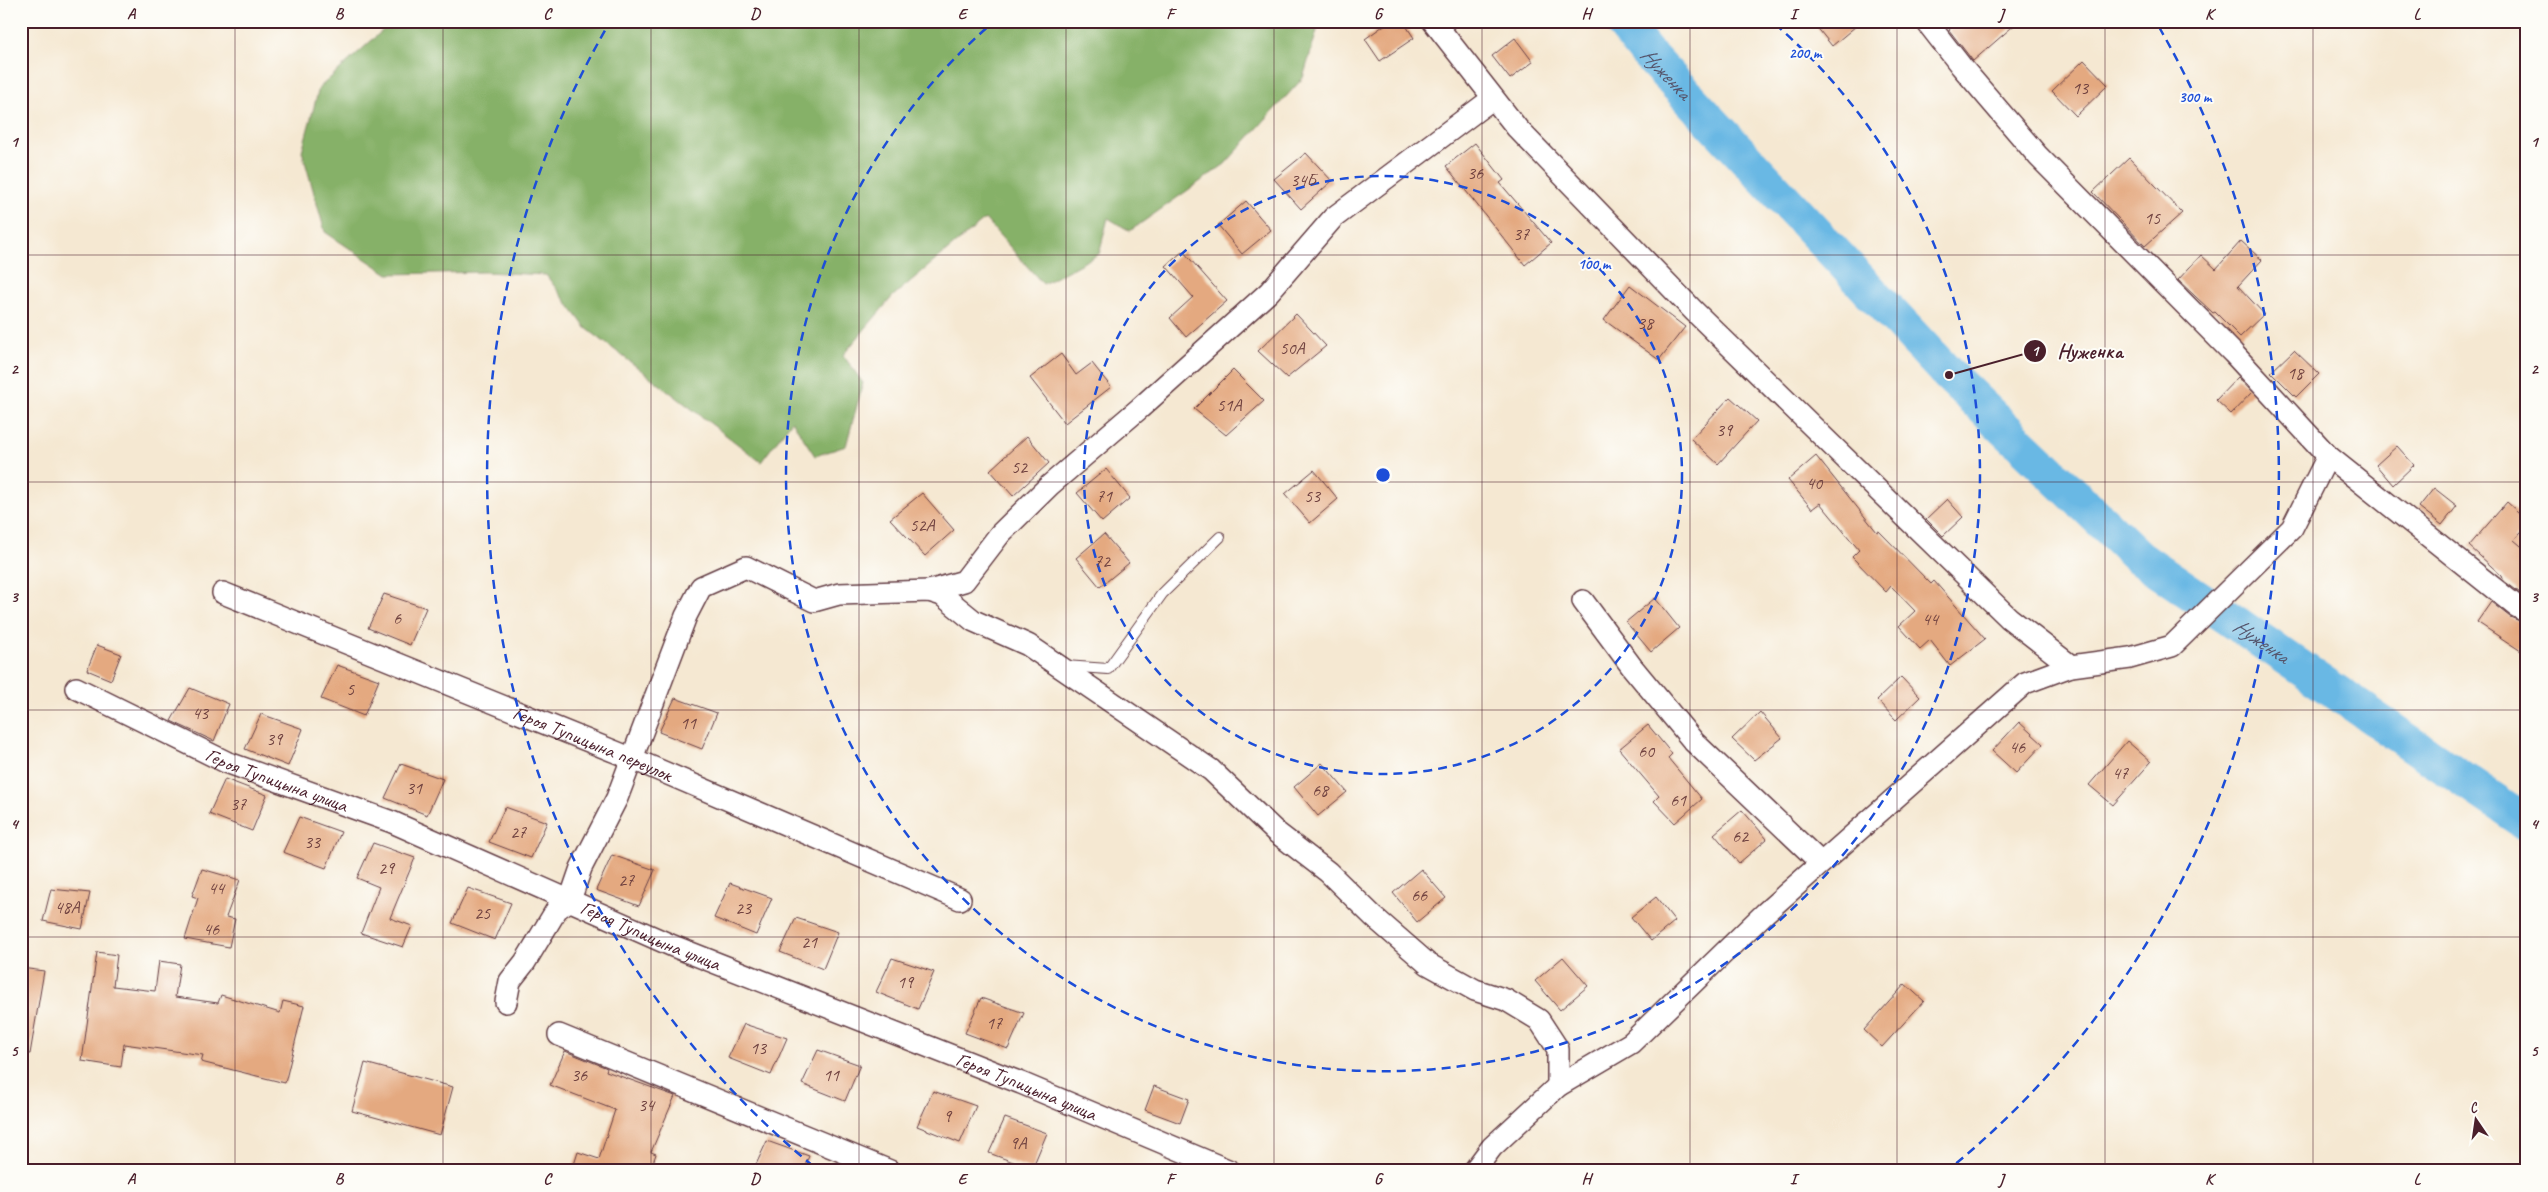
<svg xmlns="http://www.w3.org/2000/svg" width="2548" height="1192" font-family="Caveat,sans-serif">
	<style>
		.forest { fill: #86b168; stroke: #68684a }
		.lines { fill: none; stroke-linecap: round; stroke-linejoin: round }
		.river { stroke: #69b8e4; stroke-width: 36 }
		.building { fill: #e4a980 }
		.lane-casing { stroke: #643d44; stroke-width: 12 }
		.street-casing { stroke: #643d44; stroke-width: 24 }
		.lane { stroke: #fff; stroke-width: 10 }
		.street { stroke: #fff; stroke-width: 21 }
		.grid { fill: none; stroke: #4a1f2b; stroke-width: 1; stroke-opacity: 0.55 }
		.ring { fill: none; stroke: #1d4ed8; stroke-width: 2.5; stroke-dasharray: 9 6 }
		.labels { text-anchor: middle; stroke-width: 4; stroke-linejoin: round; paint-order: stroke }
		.number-label { font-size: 18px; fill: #704240 }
		.street-label { font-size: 20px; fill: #4a1f2b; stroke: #fdfcf7 }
		.water-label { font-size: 21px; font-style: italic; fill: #55556c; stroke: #fdfcf7 }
		.centre { fill: #1d4ed8; stroke: #fdfcf7; stroke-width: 2.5 }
		.ring-label { font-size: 15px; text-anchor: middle; font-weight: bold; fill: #1d4ed8; stroke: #fdfcf7; stroke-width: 4; stroke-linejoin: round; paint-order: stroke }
		.leader { fill: none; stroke: #4a1f2b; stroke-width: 2 }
		.callout-dot { fill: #4a1f2b; stroke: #fdfcf7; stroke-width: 2 }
		.mark-label { font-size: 15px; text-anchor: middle; font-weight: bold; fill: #fff }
		.callout-label { font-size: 21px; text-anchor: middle; font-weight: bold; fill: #4a1f2b; stroke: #fdfcf7; stroke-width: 4; stroke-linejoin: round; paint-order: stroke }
		.neatline { fill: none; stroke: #4a1f2b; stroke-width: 2 }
		.grid-label { font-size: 16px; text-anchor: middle; font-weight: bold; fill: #4a1f2b }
	</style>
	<rect width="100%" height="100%" fill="#fdfcf7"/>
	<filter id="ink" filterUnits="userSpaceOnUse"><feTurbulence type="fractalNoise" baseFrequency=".02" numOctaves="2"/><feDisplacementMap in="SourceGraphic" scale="10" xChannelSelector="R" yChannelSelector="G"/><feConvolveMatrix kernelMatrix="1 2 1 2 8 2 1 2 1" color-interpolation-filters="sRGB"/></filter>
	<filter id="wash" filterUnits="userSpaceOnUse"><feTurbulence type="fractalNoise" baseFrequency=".0096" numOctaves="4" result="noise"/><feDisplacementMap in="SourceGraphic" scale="20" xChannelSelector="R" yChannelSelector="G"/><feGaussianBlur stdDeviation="1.12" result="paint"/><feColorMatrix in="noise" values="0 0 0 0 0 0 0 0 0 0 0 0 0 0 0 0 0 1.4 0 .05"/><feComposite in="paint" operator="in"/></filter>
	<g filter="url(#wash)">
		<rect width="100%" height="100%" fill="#f5e8d2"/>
		<path class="forest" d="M 393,21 L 1320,21 L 1303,78 L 1225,164 L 1130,231 L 1108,218 L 1099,254 L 1043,284 L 985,219 L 893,296 L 843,355 L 863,383 L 846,446 L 815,456 L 792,421 L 761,462 L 586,328 L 546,275 L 485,272 L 388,274 L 325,232 L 302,151 L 319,88 Z"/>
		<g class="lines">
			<path class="river" id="s1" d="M 1621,21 L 1645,51 L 1949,375 L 2139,557 L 2527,823"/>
		</g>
		<g id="blocks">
			<path class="building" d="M 1390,21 L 1403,21 L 1414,38 L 1380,61 L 1365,39 Z
				M 1812,21 L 1862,21 L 1832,46 Z
				M 1958,21 L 2019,21 L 1973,61 L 1949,30 Z
				M 1515,38 L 1533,62 L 1510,79 L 1492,56 Z
				M 2084,60 L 2108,85 L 2076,116 L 2052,91 Z
				M 1475,143 L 1504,180 L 1500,183 L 1551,243 L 1525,265 L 1446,166 Z
				M 1306,153 L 1332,181 L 1301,209 L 1274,179 Z
				M 2129,158 L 2182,213 L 2145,246 L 2093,192 Z
				M 1246,201 L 1271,230 L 1242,254 L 1218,225 Z
				M 2241,241 L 2262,260 L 2238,286 L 2264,314 L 2240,337 L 2215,312 L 2213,313 L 2178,280 L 2201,255 L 2216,269 Z
				M 1183,251 L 1227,301 L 1186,337 L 1170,318 L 1193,297 L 1166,266 Z
				M 1630,285 L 1685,327 L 1659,360 L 1604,320 Z
				M 1296,314 L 1326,346 L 1287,378 L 1258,351 Z
				M 2294,350 L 2319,374 L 2296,397 L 2271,372 Z
				M 1061,354 L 1076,375 L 1092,363 L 1111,387 L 1065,423 L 1030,378 Z
				M 1233,370 L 1264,401 L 1226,435 L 1194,409 Z
				M 2238,377 L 2252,392 L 2231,414 L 2216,400 Z
				M 1730,397 L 1757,421 L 1718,464 L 1691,439 Z
				M 1027,436 L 1049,463 L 1013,496 L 990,470 Z
				M 2397,446 L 2414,465 L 2393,485 L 2376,465 Z
				M 1816,456 L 1877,532 L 1879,531 L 1931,584 L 1934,581 L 1985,639 L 1950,666 L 1930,640 L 1920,649 L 1899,626 L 1915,611 L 1891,586 L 1886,592 L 1852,557 L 1859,550 L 1820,503 L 1812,509 L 1788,480 Z
				M 1106,469 L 1130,498 L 1102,522 L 1077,493 Z
				M 1314,470 L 1338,499 L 1310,523 L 1285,494 Z
				M 2434,488 L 2457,506 L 2442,525 L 2419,507 Z
				M 922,493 L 954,530 L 925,556 L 890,519 Z
				M 1947,499 L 1963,517 L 1943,536 L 1926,519 Z
				M 2507,502 L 2527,520 L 2527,525 L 2514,540 L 2527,551 L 2527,598 L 2504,581 L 2502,576 L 2469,546 Z
				M 1104,534 L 1129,563 L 1100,587 L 1076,558 Z
				M 384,594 L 426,608 L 410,645 L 368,628 Z
				M 1655,598 L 1679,628 L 1651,652 L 1626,622 Z
				M 2491,602 L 2510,617 L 2527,624 L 2527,655 L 2477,622 Z
				M 97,645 L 121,654 L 111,680 L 87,670 Z
				M 337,665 L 379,680 L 364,716 L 321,699 Z
				M 1901,677 L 1920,697 L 1896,720 L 1877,700 Z
				M 190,688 L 229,704 L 214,741 L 171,721 Z
				M 675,698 L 717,713 L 702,749 L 659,732 Z
				M 1760,712 L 1782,738 L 1754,760 L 1732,739 Z
				M 261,714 L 303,729 L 288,766 L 245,749 Z
				M 2019,722 L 2043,744 L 2016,773 L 1992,751 Z
				M 1648,725 L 1672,754 L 1668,758 L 1702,799 L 1675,823 L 1654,801 L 1659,796 L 1619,749 Z
				M 2127,741 L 2151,762 L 2113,805 L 2089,785 Z
				M 1322,763 L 1347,792 L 1318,816 L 1294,787 Z
				M 401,764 L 443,779 L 427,815 L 385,798 Z
				M 225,779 L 267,795 L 252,831 L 209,814 Z
				M 505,807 L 547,822 L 531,858 L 489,842 Z
				M 1742,810 L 1767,839 L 1739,863 L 1714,834 Z
				M 299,817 L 341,832 L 326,868 L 283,852 Z
				M 373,843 L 415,858 L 390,918 L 412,926 L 403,947 L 361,933 L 379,887 L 357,878 Z
				M 612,855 L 655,870 L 639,906 L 596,890 Z
				M 202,869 L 240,880 L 226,917 L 235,919 L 229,947 L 185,939 L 198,898 L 192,896 Z
				M 1421,869 L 1446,898 L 1417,922 L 1393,893 Z
				M 730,883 L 772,898 L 756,935 L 714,918 Z
				M 468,888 L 511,903 L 495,940 L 452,923 Z
				M 51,889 L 90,893 L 82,929 L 43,921 Z
				M 1656,897 L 1675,921 L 1651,941 L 1631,917 Z
				M 796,918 L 838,932 L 823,969 L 780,952 Z
				M 97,952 L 117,955 L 113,986 L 155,991 L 159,961 L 180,964 L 175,997 L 218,1003 L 221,995 L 280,1013 L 283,1001 L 304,1006 L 285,1083 L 201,1062 L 203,1055 L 124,1044 L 121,1067 L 82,1061 Z
				M 1563,957 L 1588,986 L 1560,1010 L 1535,981 Z
				M 892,958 L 934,972 L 918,1009 L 876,992 Z
				M 21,968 L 44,971 L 30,1054 L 21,1053 Z
				M 1905,984 L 1924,1001 L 1882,1047 L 1864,1030 Z
				M 981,998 L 1024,1013 L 1008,1049 L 965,1033 Z
				M 744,1024 L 787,1038 L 771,1075 L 728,1058 Z
				M 818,1050 L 860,1065 L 845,1101 L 802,1084 Z
				M 565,1051 L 607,1068 L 606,1071 L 675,1096 L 651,1152 L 656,1154 L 650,1171 L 572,1171 L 578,1152 L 599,1159 L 615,1110 L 550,1085 Z
				M 365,1063 L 453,1087 L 440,1135 L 352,1111 Z
				M 1154,1086 L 1189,1099 L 1180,1123 L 1145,1110 Z
				M 933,1091 L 976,1106 L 960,1143 L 917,1126 Z
				M 1005,1118 L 1047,1133 L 1032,1169 L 989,1153 Z
				M 767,1141 L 809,1156 L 803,1171 L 753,1171 Z"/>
		</g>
	</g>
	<g filter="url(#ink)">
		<use href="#blocks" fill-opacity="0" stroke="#643d44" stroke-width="1"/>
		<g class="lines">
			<g class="lane-casing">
				<path id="lane" d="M 1065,666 L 1108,669 L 1162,594 L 1220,537"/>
			</g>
			<g class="street-casing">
				<g id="street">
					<path d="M 1433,21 L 1517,128 L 1694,311 L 2009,618 L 2071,666"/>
					<path d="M 1926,21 L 1961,66 L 2038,156 L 2233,353 L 2328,456 L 2516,606 L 2527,612"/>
					<path d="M 929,591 L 964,581 L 1000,534 L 1050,485 L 1140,408 L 1269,292 L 1333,218 L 1492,99"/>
					<path id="s2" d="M 223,593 L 633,759 L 960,899"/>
					<path d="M 1583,601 L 1632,667 L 1694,742 L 1821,863"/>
					<path id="s3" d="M 76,688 L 226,762 L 392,822 L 673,946 L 1021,1083 L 1230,1171"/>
					<path d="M 506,1002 L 510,981 L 525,962 L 557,909 L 570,900 L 581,868 L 617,798 L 686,616 L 701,587 L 746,567 L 814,601 L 839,594 L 929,591 L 942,595 L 974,621 L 1028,645 L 1211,770 L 1276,832 L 1328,872 L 1374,917 L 1428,964 L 1475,990 L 1506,1000 L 1539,1020 L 1558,1049 L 1558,1086"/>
					<path d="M 559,1035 L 890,1171"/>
					<path d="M 1474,1171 L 1492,1147 L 1558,1086 L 1631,1043 L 1765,913 L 2025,683 L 2071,666 L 2130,658 L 2172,646 L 2292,528 L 2328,456"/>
				</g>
			</g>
			<use href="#lane" class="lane"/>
			<use href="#street" class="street"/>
		</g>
	</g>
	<path class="grid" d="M 235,21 L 235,1171M 443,21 L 443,1171M 651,21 L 651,1171M 859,21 L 859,1171M 1066,21 L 1066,1171M 1274,21 L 1274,1171M 1482,21 L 1482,1171M 1690,21 L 1690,1171M 1897,21 L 1897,1171M 2105,21 L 2105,1171M 2313,21 L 2313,1171M 21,255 L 2527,255M 21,482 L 2527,482M 21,710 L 2527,710M 21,937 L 2527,937"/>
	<g class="ring">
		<circle cx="1383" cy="475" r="299"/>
		<path d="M1775 24A597 597 0 1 1 991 24"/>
		<path d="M813 1166A896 896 0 0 1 607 27M2159 27A896 896 0 0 1 1953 1166"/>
	</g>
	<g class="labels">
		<g class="number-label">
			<text x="2080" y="94">13</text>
			<text x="1475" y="179">36</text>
			<text x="1303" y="186">34Б</text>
			<text x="2152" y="224">15</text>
			<text x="1521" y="240">37</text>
			<text x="1645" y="329">38</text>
			<text x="1292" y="354">50А</text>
			<text x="2295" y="379">18</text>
			<text x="1229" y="411">51А</text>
			<text x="1724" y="436">39</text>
			<text x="1019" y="473">52</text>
			<text x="1814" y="489">40</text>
			<text x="1104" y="502">71</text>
			<text x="1312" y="502">53</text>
			<text x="922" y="531">52А</text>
			<text x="1102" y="567">72</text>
			<text x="397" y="624">6</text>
			<text x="1930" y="625">44</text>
			<text x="350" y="695">5</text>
			<text x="200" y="719">43</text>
			<text x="688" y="729">11</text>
			<text x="274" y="745">39</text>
			<text x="2017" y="753">46</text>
			<text x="1646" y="757">60</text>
			<text x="2120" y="779">47</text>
			<text x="414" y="794">31</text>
			<text x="1320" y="796">68</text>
			<text x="1678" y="806">61</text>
			<text x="238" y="810">37</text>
			<text x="518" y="838">27</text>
			<text x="1740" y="842">62</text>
			<text x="312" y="848">33</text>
			<text x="386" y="874">29</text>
			<text x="626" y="886">27</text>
			<text x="216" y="894">44</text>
			<text x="1419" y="901">66</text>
			<text x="67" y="913">48А</text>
			<text x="743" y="914">23</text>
			<text x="482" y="919">25</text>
			<text x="211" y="935">46</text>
			<text x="809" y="948">21</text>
			<text x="905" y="988">19</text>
			<text x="994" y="1029">17</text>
			<text x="758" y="1054">13</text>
			<text x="579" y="1081">36</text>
			<text x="831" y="1081">11</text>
			<text x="646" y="1111">34</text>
			<text x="947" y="1122">9</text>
			<text x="1018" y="1149">9А</text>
		</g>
		<g class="street-label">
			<text dy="7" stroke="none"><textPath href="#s2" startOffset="399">Героя Тупицына переулок</textPath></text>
			<text dy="7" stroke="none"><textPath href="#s3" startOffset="221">Героя Тупицына улица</textPath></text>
			<text dy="7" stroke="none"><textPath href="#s3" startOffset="626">Героя Тупицына улица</textPath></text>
			<text dy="7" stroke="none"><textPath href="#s3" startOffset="1031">Героя Тупицына улица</textPath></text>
		</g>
		<g class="water-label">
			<text dy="7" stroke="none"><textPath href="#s1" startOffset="69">Нуженка</textPath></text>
			<text dy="7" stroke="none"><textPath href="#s1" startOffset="894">Нуженка</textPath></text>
		</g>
	</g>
	<circle cx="1383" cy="475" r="8" class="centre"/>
	<g class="ring-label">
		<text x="1805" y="58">200 m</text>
		<text x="2195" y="102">300 m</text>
		<text x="1594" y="269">100 m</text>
	</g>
	<path class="leader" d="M1949 375L2035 351"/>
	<g class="callout-dot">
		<circle cx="1949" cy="375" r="5"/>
		<circle cx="2035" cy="351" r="12"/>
	</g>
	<g class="mark-label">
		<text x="2035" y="356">1</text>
	</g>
	<g class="callout-label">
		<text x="2090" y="358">Нуженка</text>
	</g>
	<rect width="2548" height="1192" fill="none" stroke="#fdfcf7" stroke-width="55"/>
	<g transform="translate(2476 1120) rotate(347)" stroke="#fdfcf7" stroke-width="4" paint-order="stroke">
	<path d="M0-4L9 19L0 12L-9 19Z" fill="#4a1f2b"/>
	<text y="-8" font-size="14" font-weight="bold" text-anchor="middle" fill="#4a1f2b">С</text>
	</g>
	<rect x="28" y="28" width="2492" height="1136" class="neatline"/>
	<g class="grid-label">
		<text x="131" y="19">A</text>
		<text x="339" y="19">B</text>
		<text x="547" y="19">C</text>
		<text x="755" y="19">D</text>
		<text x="962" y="19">E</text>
		<text x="1170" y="19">F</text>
		<text x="1378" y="19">G</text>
		<text x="1586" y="19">H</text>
		<text x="1793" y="19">I</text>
		<text x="2001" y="19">J</text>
		<text x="2209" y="19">K</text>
		<text x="2417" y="19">L</text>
		<text x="14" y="147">1</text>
		<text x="2534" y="147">1</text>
		<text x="14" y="374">2</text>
		<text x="2534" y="374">2</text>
		<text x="14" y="602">3</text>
		<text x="2534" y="602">3</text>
		<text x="14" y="829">4</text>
		<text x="2534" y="829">4</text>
		<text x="14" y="1056">5</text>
		<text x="2534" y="1056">5</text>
		<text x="131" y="1184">A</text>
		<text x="339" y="1184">B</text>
		<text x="547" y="1184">C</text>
		<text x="755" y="1184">D</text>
		<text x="962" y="1184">E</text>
		<text x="1170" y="1184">F</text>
		<text x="1378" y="1184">G</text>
		<text x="1586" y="1184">H</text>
		<text x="1793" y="1184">I</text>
		<text x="2001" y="1184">J</text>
		<text x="2209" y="1184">K</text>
		<text x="2417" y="1184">L</text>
	</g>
</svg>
